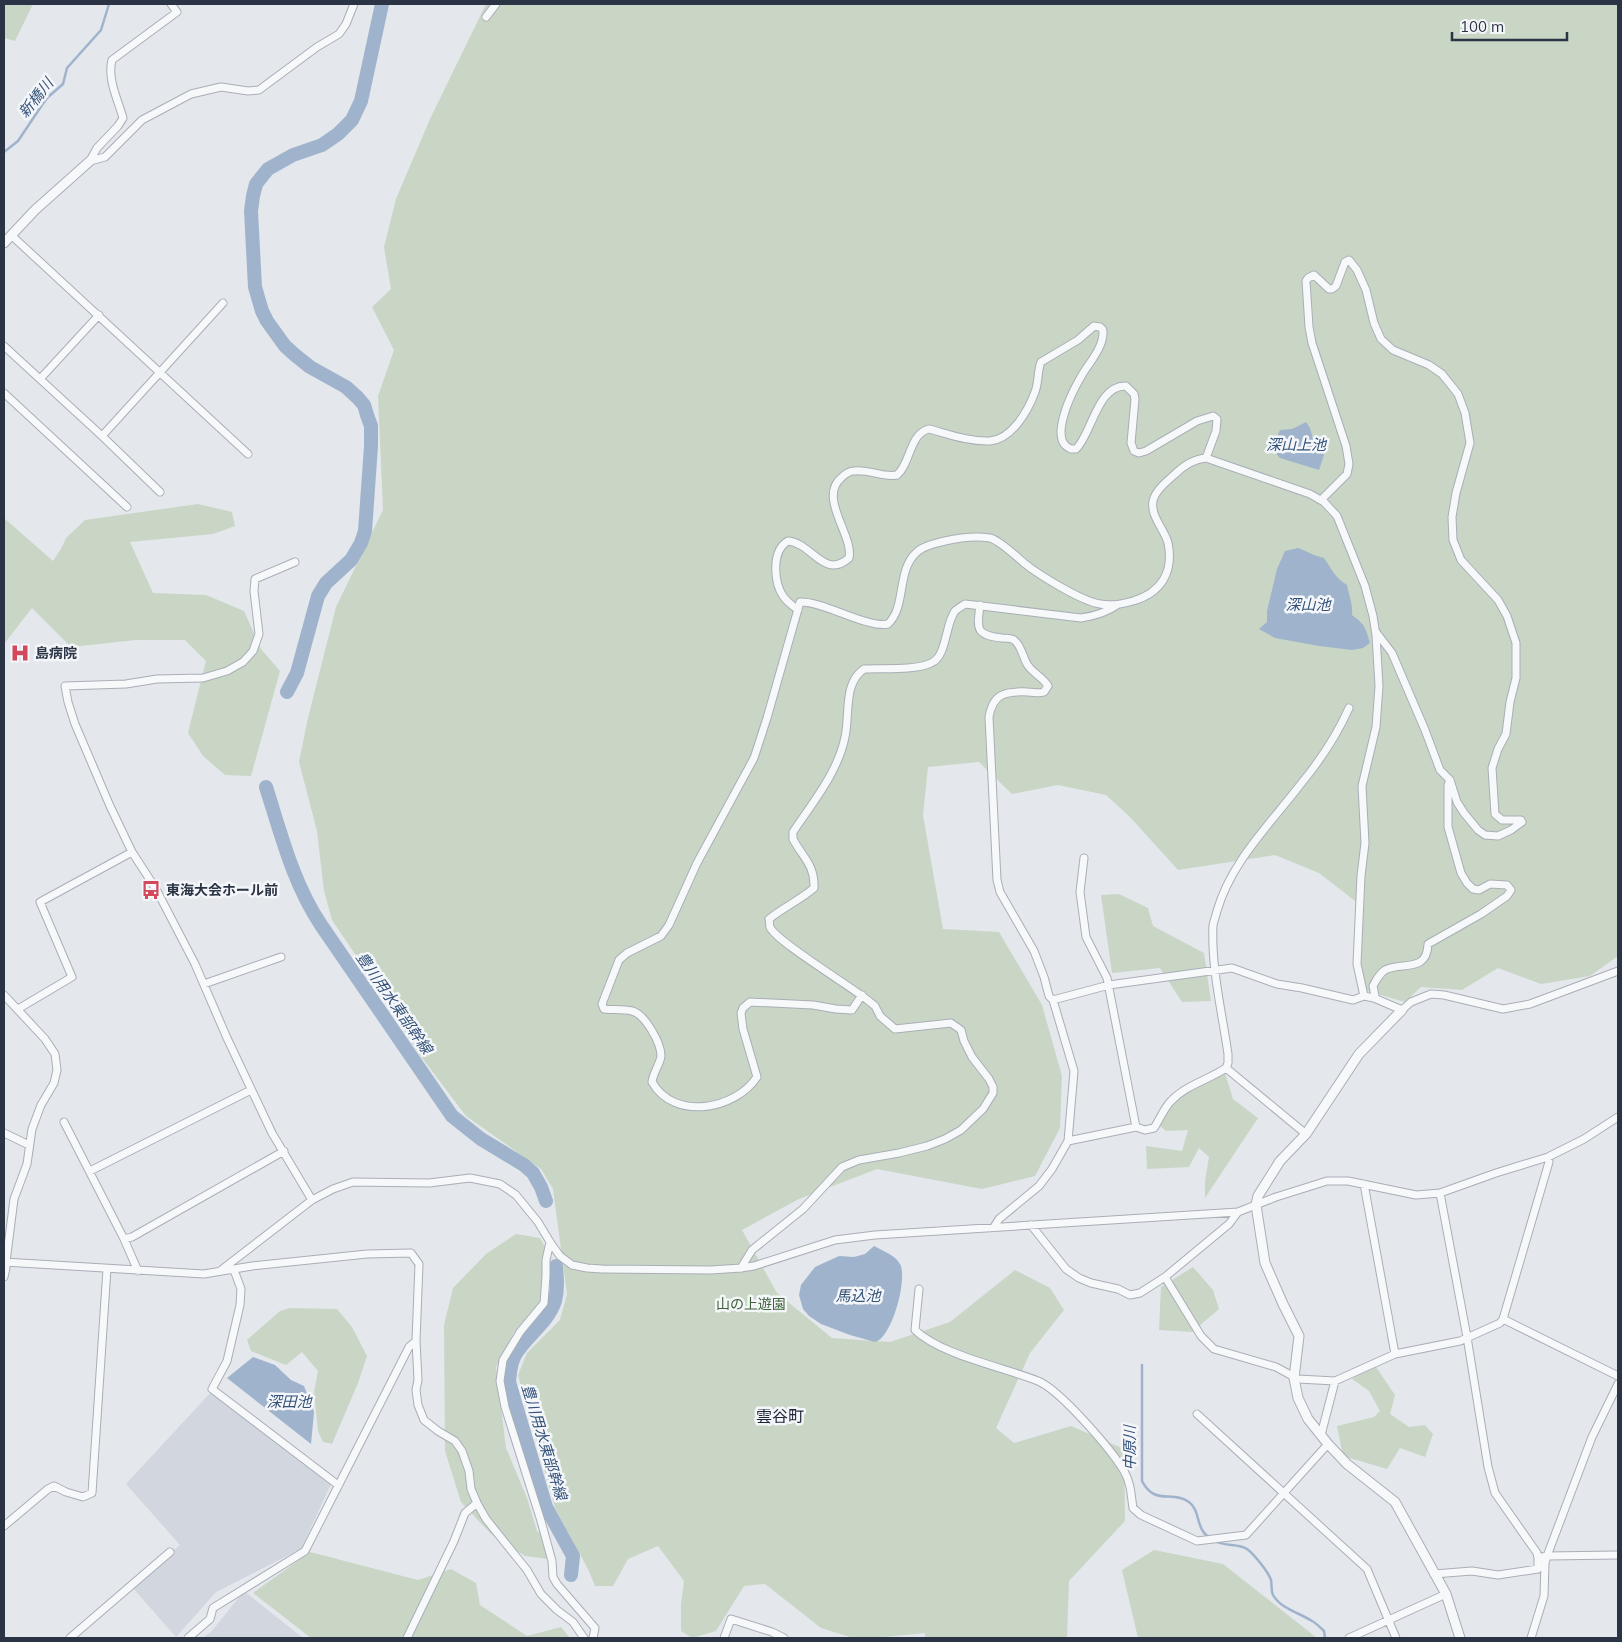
<svg xmlns="http://www.w3.org/2000/svg" width="1622" height="1642" font-family="Mulish,'Noto Sans JP',sans-serif">
	<style>
		.built { fill: #d2d6de }
		.green { fill: #c9d6c5 }
		.water { fill: #9fb4cc }
		.lines { fill: none; stroke-linecap: round; stroke-linejoin: round }
		.stream { stroke: #9fb4cc; stroke-width: 2.5 }
		.river { stroke: #9fb4cc; stroke-width: 14 }
		.minor-casing { stroke: #a9aeb7; stroke-width: 9 }
		.tertiary-casing { stroke: #a9aeb7; stroke-width: 11 }
		.minor { stroke: #f7f8fa; stroke-width: 7 }
		.tertiary { stroke: #f7f8fa; stroke-width: 9 }
		.labels { text-anchor: middle; stroke-width: 5; stroke-linejoin: round; paint-order: stroke }
		.poi-label { font-size: 14px; font-weight: bold; fill: #2b3445; stroke: #f4f6f9; text-anchor: start }
		.park-label { font-size: 14px; fill: #3f6138; stroke: #f4f6f9 }
		.water-label { font-size: 15px; font-style: italic; fill: #34527a; stroke: #f4f6f9 }
		.quarter-label { font-size: 16px; fill: #1d2536; stroke: #f4f6f9 }
	</style>
	<rect width="100%" height="100%" fill="#e4e7ec"/>
	<path class="built" d="M 212,1391 L 331,1484 L 301,1549 L 216,1592 L 176,1637 L 132,1587 L 180,1545 L 126,1484 Z
		M 244,1591 L 303,1638 L 202,1638 L 211,1632 Z"/>
	<path class="green" d="M 4,4 L 33,4 L 15,41 L 4,38 Z
		M 486,4 L 1618,4 L 1618,956 L 1590,976 L 1541,984 L 1498,968 L 1462,990 L 1421,987 L 1405,1002 L 1367,991 L 1358,980 L 1359,904 L 1319,873 L 1275,855 L 1178,870 L 1130,817 L 1106,795 L 1058,785 L 1012,794 L 979,762 L 928,767 L 923,815 L 943,929 L 999,932 L 1042,1005 L 1062,1076 L 1060,1128 L 1035,1176 L 982,1189 L 877,1169 L 799,1199 L 742,1230 L 777,1293 L 832,1338 L 890,1342 L 950,1322 L 1015,1270 L 1050,1288 L 1064,1310 L 1030,1353 L 996,1428 L 1014,1443 L 1071,1426 L 1124,1449 L 1125,1521 L 1069,1581 L 1067,1638 L 925,1638 L 925,1633 L 875,1638 L 853,1638 L 821,1628 L 765,1584 L 744,1586 L 716,1631 L 692,1638 L 681,1631 L 681,1605 L 684,1581 L 658,1546 L 628,1559 L 613,1586 L 595,1586 L 589,1571 L 555,1508 L 518,1375 L 527,1353 L 560,1320 L 567,1294 L 553,1189 L 541,1169 L 466,1116 L 416,1050 L 392,1009 L 332,920 L 324,891 L 317,831 L 299,762 L 307,722 L 336,607 L 383,510 L 378,396 L 394,350 L 372,307 L 391,289 L 384,247 L 396,199 L 430,119 Z
		M 198,504 L 232,512 L 235,526 L 213,534 L 130,542 L 153,593 L 206,595 L 244,611 L 261,649 L 280,671 L 251,776 L 225,775 L 203,756 L 188,733 L 206,661 L 185,640 L 136,640 L 71,647 L 32,608 L 4,644 L 4,518 L 53,561 L 61,549 L 66,538 L 85,520 Z
		M 1119,894 L 1148,908 L 1153,926 L 1204,953 L 1211,1001 L 1182,1002 L 1160,968 L 1112,973 L 1101,895 Z
		M 1225,1073 L 1233,1099 L 1258,1118 L 1205,1198 L 1205,1181 L 1209,1157 L 1199,1148 L 1189,1167 L 1147,1169 L 1146,1146 L 1182,1151 L 1188,1130 L 1166,1131 L 1160,1126 L 1172,1104 L 1191,1089 Z
		M 516,1234 L 540,1238 L 550,1256 L 546,1310 L 514,1332 L 496,1367 L 506,1448 L 527,1498 L 537,1531 L 548,1540 L 549,1559 L 525,1556 L 491,1534 L 461,1502 L 445,1451 L 444,1325 L 453,1288 L 486,1254 Z
		M 1193,1267 L 1213,1290 L 1219,1309 L 1192,1332 L 1159,1330 L 1161,1287 Z
		M 290,1308 L 337,1309 L 352,1327 L 367,1356 L 358,1383 L 332,1444 L 323,1442 L 318,1431 L 314,1392 L 318,1371 L 302,1352 L 286,1365 L 251,1351 L 247,1340 L 280,1311 Z
		M 1376,1367 L 1395,1395 L 1390,1414 L 1409,1427 L 1425,1425 L 1433,1434 L 1425,1457 L 1400,1448 L 1387,1469 L 1343,1456 L 1337,1426 L 1374,1417 L 1380,1411 L 1369,1391 L 1352,1379 L 1362,1372 Z
		M 1154,1550 L 1223,1564 L 1317,1638 L 1138,1638 L 1122,1570 Z
		M 310,1552 L 418,1580 L 451,1569 L 476,1583 L 480,1605 L 527,1636 L 561,1627 L 570,1638 L 311,1638 L 253,1593 Z"/>
	<path class="water" d="M 1306,422 L 1310,428 L 1313,439 L 1324,455 L 1319,470 L 1280,458 L 1272,449 L 1280,430 L 1292,429 Z
		M 1298,548 C 1307,551 1314,556 1324,558 C 1332,569 1334,577 1347,585 C 1349,596 1353,603 1352,615 C 1365,624 1366,629 1370,643 L 1363,648 L 1352,650 L 1319,646 L 1275,638 L 1259,629 L 1267,622 L 1267,611 L 1277,569 L 1285,551 Z
		M 874,1246 C 883,1251 895,1255 900,1264 C 908,1278 892,1338 875,1342 L 850,1335 L 821,1324 L 809,1316 L 803,1309 L 799,1295 L 801,1285 L 815,1267 L 839,1256 L 854,1257 L 865,1254 Z
		M 253,1357 L 275,1365 L 291,1380 L 304,1386 L 314,1412 L 311,1444 L 227,1378 Z"/>
	<g class="lines">
		<path class="stream" d="M 4,152 L 18,141 L 40,108 L 47,98 L 63,84 L 67,68 L 101,30 L 109,4
			M 1142,1365 L 1142,1481 C 1155,1506 1171,1490 1189,1502 C 1201,1511 1195,1529 1210,1538
			M 1215,1541 C 1226,1547 1238,1543 1247,1549 C 1254,1554 1269,1573 1271,1580 C 1272,1585 1271,1591 1273,1595 C 1281,1609 1300,1613 1312,1621 C 1316,1623 1320,1627 1324,1631 L 1325,1638"/>
		<path class="river" d="M 287,692 L 297,673 L 318,596 L 326,583 L 351,560 L 361,543 L 365,531 L 371,446 L 371,426 L 367,415 L 364,405 L 358,398 L 346,387 L 310,367 L 295,355 L 285,346 L 267,321 L 262,311 L 255,287 L 251,211 L 253,196 L 256,184 L 268,169 L 293,155 L 322,145 L 338,134 L 352,120 L 361,101 L 382,4
			M 266,787 C 281,834 293,883 321,925 L 452,1116 L 481,1139 L 524,1165 L 533,1173 L 541,1187 L 546,1201
			M 556,1266 C 557,1278 558,1289 555,1301 C 548,1323 526,1336 515,1355 C 510,1364 510,1373 509,1382 L 546,1507 L 573,1556 L 571,1575"/>
		<g class="minor-casing">
			<path id="minor" d="M 486,17 L 496,4
				M 90,161 L 105,157 L 142,120 L 191,94 L 221,87 L 248,91 L 259,90 L 317,47 L 339,34 L 346,24 L 354,4
				M 90,161 L 97,148 L 118,126 L 123,118 C 118,100 107,79 112,60 L 177,12 L 171,4
				M 11,235 L 248,454
				M 4,346 L 102,436 L 160,492
				M 40,379 L 99,315
				M 4,393 L 127,507
				M 102,436 L 223,303
				M 1321,500 L 1347,474 L 1349,464 L 1346,446 L 1312,343 L 1309,327 L 1306,281 L 1308,278 L 1314,275 L 1329,289 L 1332,289 L 1336,286 L 1345,262 L 1349,260 L 1357,270 L 1366,290 L 1374,323 L 1381,339 L 1393,350 L 1429,365 L 1442,374 L 1458,394 L 1465,413 L 1470,443 L 1456,493 L 1452,517 L 1453,540 L 1461,560 L 1498,600 L 1507,616 L 1516,643 L 1516,678 L 1510,702 L 1506,734 L 1498,749 L 1492,768 L 1495,814 L 1502,820 L 1521,820 L 1522,822 L 1511,830 L 1498,836 L 1485,835 L 1478,830 L 1464,813 L 1457,802 L 1450,780 L 1440,770 L 1425,730 L 1392,653 L 1376,632
				M 295,562 L 255,579 L 254,591 L 259,634 L 253,651 L 243,662 L 227,671 L 203,678 L 157,679 L 126,684 L 65,686 L 68,702 L 75,724 L 110,806 L 132,852 L 156,889 L 195,964 L 227,1038 L 272,1133 L 312,1200
				M 980,605 C 977,629 975,635 1002,638 C 1006,638 1011,638 1014,640 C 1021,645 1023,657 1027,664 C 1032,673 1043,677 1048,686 L 1044,692 C 1038,694 1034,692 1028,692 C 1006,691 993,693 989,717 L 997,880 L 1000,892 L 1034,951 L 1044,977 L 1049,996 L 1053,1000 L 1074,1071 L 1068,1141 L 1052,1169 L 1039,1186 L 999,1219 L 994,1227
				M 798,610 C 793,606 787,602 783,596 C 774,582 771,551 788,541 C 812,543 824,580 849,558 C 854,536 818,498 841,478 C 845,474 849,471 854,471 C 869,469 883,478 897,475 C 911,463 909,434 929,429 C 948,434 970,442 990,441 C 1012,439 1028,411 1035,392 C 1039,382 1037,372 1041,362 L 1078,340 L 1094,326 L 1100,327 C 1103,330 1103,329 1103,333 C 1103,348 1089,363 1082,375 C 1072,392 1063,410 1061,430 C 1061,439 1062,445 1071,449 L 1076,449 C 1092,434 1097,385 1126,386 L 1134,394 L 1135,399 L 1131,443 L 1134,451 L 1139,453 L 1146,451 L 1197,421 L 1213,416 L 1217,419 L 1216,431 L 1206,458
				M 1084,858 L 1080,892 L 1086,937 L 1107,978 L 1136,1127
				M 204,984 L 281,957
				M 4,995 L 45,1039 L 55,1054 L 57,1070 L 54,1083 L 41,1105 L 32,1129 L 27,1164 L 14,1199 L 6,1262 L 6,1268 L 4,1277
				M 862,995 L 852,1010 L 836,1009 L 813,1005 L 750,1002 L 743,1008 L 741,1013 L 743,1029 L 757,1077 C 735,1110 674,1121 652,1082 C 653,1073 660,1064 661,1056 C 661,1043 645,1014 632,1011 C 623,1009 613,1010 604,1009 L 602,1004 L 619,960 L 627,953 L 661,936 L 669,925 L 697,863 L 754,758 L 767,718 L 800,602 C 823,601 869,629 888,624 C 907,606 896,570 917,552 C 923,546 936,543 945,541 C 958,538 977,536 990,538 C 999,540 1016,556 1024,563 C 1039,575 1081,601 1100,604 C 1111,606 1123,604 1133,601 C 1161,593 1174,572 1168,543 C 1165,530 1150,516 1153,501 C 1155,491 1166,482 1174,475 C 1183,466 1193,459 1206,458 L 1310,494 L 1324,502 L 1337,516 L 1365,586 L 1373,616 L 1376,635 L 1379,686 L 1376,727 L 1362,786 L 1365,843 L 1361,876 L 1357,964 L 1364,996
				M 1374,998 L 1375,996 L 1373,986 C 1376,980 1379,974 1385,970 C 1401,961 1427,974 1428,944 L 1481,914 L 1507,896 L 1511,890 L 1507,885 L 1490,884 L 1479,890 L 1473,889 L 1467,883 L 1461,873 L 1448,827 L 1448,785 L 1450,780
				M 1053,1000 L 1109,985 L 1232,968 L 1277,984 L 1302,988 L 1353,1000 L 1364,996 L 1374,998 L 1402,1010 L 1411,1002 L 1431,994 L 1444,995 L 1503,1009 L 1530,1004 L 1618,971
				M 18,1009 L 72,977 L 40,902 L 132,852
				M 1226,1068 L 1306,1134
				M 64,1122 L 124,1239 L 138,1271
				M 4,1133 L 29,1145
				M 1068,1141 L 1136,1127 L 1145,1130 L 1154,1128 C 1160,1119 1164,1108 1171,1101 C 1186,1085 1208,1080 1226,1068 L 1228,1063 L 1228,1054 C 1222,1012 1211,968 1213,925 C 1214,921 1216,915 1217,911 C 1231,862 1270,824 1300,785 C 1319,762 1337,735 1349,708
				M 90,1171 L 251,1090
				M 1364,1184 L 1395,1354
				M 1440,1193 L 1467,1337 L 1488,1467 L 1495,1493 L 1537,1553 L 1538,1558
				M 1031,1225 L 1066,1269 L 1079,1278 L 1091,1283 L 1118,1289 L 1130,1295 L 1140,1293 L 1165,1277 L 1229,1224 L 1238,1212
				M 124,1239 L 132,1237 L 284,1151
				M 550,1242 L 546,1260 L 546,1276 L 544,1303 L 520,1332 L 503,1360 L 500,1381 L 505,1407 L 541,1521 L 552,1561 L 553,1577 L 557,1584 L 595,1628 L 593,1638
				M 4,1262 L 204,1274 L 252,1266 L 367,1254 L 411,1253 L 419,1264 L 416,1341 L 418,1380 L 416,1390 L 418,1405 L 424,1420 L 438,1431 L 455,1441 L 462,1451 L 469,1471 L 471,1489 L 477,1503 L 486,1519 L 527,1570 L 541,1594 L 557,1610 L 573,1622 L 584,1638
				M 741,1268 L 752,1250 L 803,1209 L 842,1167 L 859,1160 L 899,1153 L 927,1146 L 945,1139 L 961,1130 L 983,1109 L 993,1093 L 993,1087 L 989,1079 L 972,1057 L 964,1041 L 961,1030 L 951,1023 L 895,1029 L 880,1016 L 875,1006 L 870,1002 C 854,988 775,941 770,927 C 769,924 770,921 769,919 C 784,907 800,900 814,888 C 815,865 803,858 793,839 L 793,832 C 813,802 838,772 845,737 C 850,715 843,683 864,669 C 884,668 913,671 931,663 C 947,657 945,624 955,611 C 958,608 962,606 965,604 L 1081,618 C 1094,616 1106,613 1117,605
				M 234,1270 L 241,1289 L 240,1305 L 227,1361 L 212,1389 L 338,1485
				M 220,1271 L 312,1200 L 333,1189 L 353,1182 L 429,1183 L 470,1178 L 500,1184 L 516,1195 L 538,1222 L 550,1242 L 560,1256 L 572,1265 L 587,1268 L 602,1269 L 711,1270 L 741,1268 L 754,1266 L 835,1240 L 875,1235 L 1238,1212 L 1276,1197 L 1327,1181 L 1348,1181 L 1416,1195 L 1440,1193 L 1496,1173 L 1548,1157 L 1584,1139 L 1618,1117
				M 1165,1277 L 1201,1336 L 1214,1349 L 1276,1367 L 1298,1379 L 1335,1381 L 1395,1354 L 1460,1341 L 1500,1323 L 1503,1319 L 1549,1162 L 1548,1157
				M 919,1289 L 915,1330 C 941,1355 1003,1367 1038,1381 C 1060,1390 1111,1449 1124,1471 C 1131,1483 1131,1495 1133,1508 L 1141,1515 L 1197,1541 L 1246,1535 L 1328,1444
				M 1503,1319 L 1618,1376
				M 1197,1414 L 1367,1569 L 1396,1638
				M 1321,1435 L 1335,1381
				M 4,1526 L 48,1489 L 54,1486 L 66,1492 L 83,1497 L 92,1493 L 107,1269
				M 1434,1574 L 1472,1571 L 1498,1575 L 1538,1569 L 1538,1558 L 1547,1556 L 1618,1555
				M 70,1638 L 170,1552
				M 188,1638 L 210,1619 L 213,1608 L 305,1551 L 409,1347 L 416,1341
				M 407,1638 L 454,1541 L 465,1513 L 477,1503
				M 724,1638 L 731,1619 L 772,1632 L 784,1638
				M 1349,1638 L 1446,1594
				M 1531,1638 L 1544,1596 L 1545,1563 L 1547,1556 L 1592,1437 L 1618,1384"/>
		</g>
		<g class="tertiary-casing">
			<path id="tertiary" d="M 4,243 L 35,210 L 90,161
				M 1402,1010 L 1359,1054 L 1306,1134 L 1280,1161 L 1258,1196 L 1256,1205 L 1265,1263 L 1283,1304 L 1299,1336 L 1294,1378 L 1298,1398 L 1308,1419 L 1328,1444 L 1347,1464 L 1395,1502 L 1446,1594 L 1460,1638"/>
		</g>
		<use href="#minor" class="minor"/>
		<use href="#tertiary" class="tertiary"/>
	</g>
	<defs>
		<g id="hospital-bare" transform="scale(1.5)"><path d="M-5-5h3v3.5h4V-5h3V5h-3V1.5h-4V5h-3Z" fill="#d1495b" stroke="#f4f6f9" stroke-width="2.5" paint-order="stroke"/></g>
		<g id="bus-bare" transform="scale(1.5)"><path d="M-5-6H5V4H4V6H2V4H-2V6H-4V4H-5ZM-3.5-4V0h7V-4ZM-3.5 1.2v1.5H-2V1.2ZM2 1.2v1.5H3.5V1.2Z" fill="#d1495b" stroke="#f4f6f9" stroke-width="2.5" paint-order="stroke"/></g>
	</defs>
	<g fill-rule="evenodd">
		<use href="#hospital-bare" x="20" y="653"/>
		<use href="#bus-bare" x="151" y="890"/>
	</g>
	<g class="labels">
		<g class="poi-label">
			<text x="35" y="658">島病院</text>
			<text x="166" y="895">東海大会ホール前</text>
		</g>
		<g class="park-label">
			<text x="751" y="1309">山の上遊園</text>
		</g>
		<g class="water-label">
			<text transform="translate(36 98) rotate(-51)" y="5">新橋川</text>
			<text x="1296" y="450">深山上池</text>
			<text x="1308" y="610">深山池</text>
			<text transform="translate(394 1003) rotate(55)" y="5">豊川用水東部幹線</text>
			<text x="858" y="1301">馬込池</text>
			<text x="289" y="1407">深田池</text>
			<text transform="translate(544 1442) rotate(73)" y="5">豊川用水東部幹線</text>
			<text transform="translate(1130 1448) rotate(-90)" y="5">中原川</text>
		</g>
		<g class="quarter-label">
			<text x="780" y="1422">雲谷町</text>
		</g>
	</g>
	<rect width="1622" height="1642" fill="none" stroke="#2b3445" stroke-width="10"/>
	<path d="M1452 32v8h115v-8" fill="none" stroke="#2b3445" stroke-width="2.5"/>
	<text x="1460" y="32" font-size="15" fill="#2b3445" stroke="#f4f6f9" stroke-width="4" paint-order="stroke">100 m</text>
</svg>
